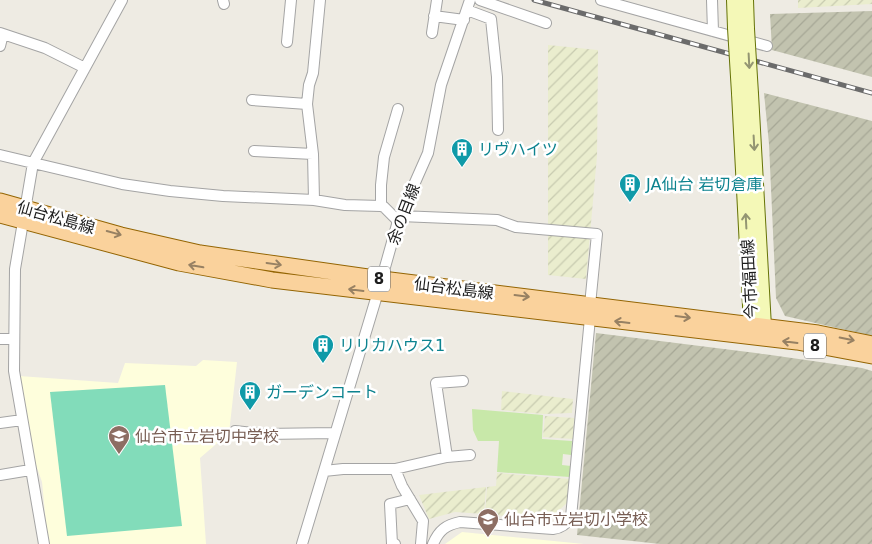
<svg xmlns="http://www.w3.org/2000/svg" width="872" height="544" font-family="'DejaVu Sans','Noto Sans JP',sans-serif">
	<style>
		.education { fill: #fefedc }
		.construction { fill: url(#construction-furrows) }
		.farmland { fill: url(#farmland-furrows) }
		.grass { fill: #c8e8a9 }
		.pitch { fill: #82dcba }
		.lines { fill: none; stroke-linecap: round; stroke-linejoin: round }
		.street-casing { stroke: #a4a4a4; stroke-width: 12 }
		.secondary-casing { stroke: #657206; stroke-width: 16 }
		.primary-casing { stroke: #946503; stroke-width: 17 }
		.street { stroke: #fff; stroke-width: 10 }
		.secondary { stroke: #f4f8b7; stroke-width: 14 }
		.primary { stroke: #fad29c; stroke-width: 15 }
		.rail-casing { stroke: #6b6b6b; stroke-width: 5 }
		.rail { stroke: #fff; stroke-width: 3; stroke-dasharray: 9; stroke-linecap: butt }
		.secondary-bridge-casing { stroke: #657206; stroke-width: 16; stroke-linecap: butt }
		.secondary-bridge { stroke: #f4f8b7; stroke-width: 14 }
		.oneway { stroke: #939572 }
		.oneway2 { stroke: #978163 }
		.labels { text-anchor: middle; stroke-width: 5; stroke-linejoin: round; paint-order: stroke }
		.shield { fill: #fff; stroke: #616161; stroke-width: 1 }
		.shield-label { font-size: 15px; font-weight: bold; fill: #1d1d1d }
		.culture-label { font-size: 16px; fill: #0d838f; stroke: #fff; text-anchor: start }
		.street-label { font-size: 16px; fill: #1d1d1d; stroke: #fff }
		.education-label { font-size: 16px; fill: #785e54; stroke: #fff; text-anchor: start }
	</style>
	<defs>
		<pattern id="construction-furrows" width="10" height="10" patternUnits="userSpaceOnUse" patternTransform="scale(1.25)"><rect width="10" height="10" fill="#c2c3af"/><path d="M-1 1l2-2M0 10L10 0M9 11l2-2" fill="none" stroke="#a6a796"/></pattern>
		<pattern id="farmland-furrows" width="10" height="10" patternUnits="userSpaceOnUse" patternTransform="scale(1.25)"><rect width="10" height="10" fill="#eaedce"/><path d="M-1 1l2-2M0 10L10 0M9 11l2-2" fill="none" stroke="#c8cbb0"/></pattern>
	</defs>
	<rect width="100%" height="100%" fill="#eeebe3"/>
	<path class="education" d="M 203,360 L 237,362 L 229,433 L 200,458 L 206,544 L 48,544 L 42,482 L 31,451 L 19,376 L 118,383 L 125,363 L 196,366 Z
		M 462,532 L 584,544 L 445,544 Z"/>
	<path class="construction" d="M 872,11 L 872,77 L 772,50 L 770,14 Z
		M 764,93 L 872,121 L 872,336 L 785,316 L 776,298 L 769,144 Z
		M 596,333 L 756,353 L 862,368 L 872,371 L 872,544 L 660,544 L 577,535 Z"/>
	<path class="farmland" d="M 798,0 L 872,0 L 872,4 L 798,8 Z
		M 548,45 L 598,50 L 597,156 L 586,279 L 548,275 Z
		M 502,391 L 573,399 L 572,413 L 544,414 L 501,410 Z
		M 545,416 L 574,418 L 573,439 L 543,437 Z
		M 497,473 L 570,479 L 568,502 L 548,520 L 485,514 L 487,487 L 496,486 Z
		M 486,487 L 484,514 L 455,512 L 429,519 L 419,495 Z"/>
	<path class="grass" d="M 472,409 L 543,415 L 542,439 L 572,441 L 571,455 L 563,454 L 562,465 L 571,466 L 570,477 L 497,472 L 499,441 L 478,441 L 473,430 Z"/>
	<path class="pitch" d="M 165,385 L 182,526 L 67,536 L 50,392 Z"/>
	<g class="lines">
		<g class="street-casing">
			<path id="street" d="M 223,0 L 224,4
				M 480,0 L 546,23
				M 601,0 L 767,46
				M 712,0 L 713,31
				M 467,10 L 491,19 L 497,77 L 498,130
				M 434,16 L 464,20
				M 0,33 L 45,48 L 85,68
				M 432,33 L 437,0
				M 287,42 L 291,0
				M 0,46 L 3,34
				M 252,100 L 307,104
				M 254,151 L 313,154
				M 0,155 L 122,184 L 170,191 L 223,196 L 314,200 L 345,205 L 381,206 L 384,207 L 398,221
				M 314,200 L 313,154 L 307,104 L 309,85 L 313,73 L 320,0
				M 381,206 L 381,185 L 384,157 L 398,109
				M 400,216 L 497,220 L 516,227 L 597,234 L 590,305
				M 0,339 L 14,339
				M 0,423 L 22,420
				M 235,431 L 264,434 L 335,433
				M 447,457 L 436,383 L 463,381
				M 395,469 L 402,486 L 423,521 L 421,544
				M 324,471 L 343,469 L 395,469 L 447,457 L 470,455
				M 0,475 L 30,470
				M 44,544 L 14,371 L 15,269 L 33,163 L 122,0
				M 302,544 L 378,292 L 398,221 L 428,153 L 441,85 L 470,0
				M 395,544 L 392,544 L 390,504 L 410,499
				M 433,544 C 439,530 446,525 460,522 L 553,529 C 561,528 566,525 571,517 L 590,318"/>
		</g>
		<g class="secondary-casing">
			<path id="secondary" d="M 734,0 L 735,28
				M 746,0 L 747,29
				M 739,93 L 751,325 L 756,335
				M 751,94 L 764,327 L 759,335"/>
		</g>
		<g class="primary-casing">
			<path id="primary" d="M 0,201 L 121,235 L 200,253 L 382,279 L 818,333 L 872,344
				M 0,215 L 179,263 L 272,280 L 797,342 L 872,356"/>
		</g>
		<use href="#street" class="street"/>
		<use href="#secondary" class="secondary"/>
		<use href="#primary" class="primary"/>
		<g class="rail-casing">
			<path id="rail" d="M 534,0 L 872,93"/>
		</g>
		<use href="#rail" class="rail"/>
		<g class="secondary-bridge-casing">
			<path id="secondary-bridge" d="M 735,28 L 739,93
				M 747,29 L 751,94"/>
		</g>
		<use href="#secondary-bridge" class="secondary-bridge"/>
	</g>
	<defs><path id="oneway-shaft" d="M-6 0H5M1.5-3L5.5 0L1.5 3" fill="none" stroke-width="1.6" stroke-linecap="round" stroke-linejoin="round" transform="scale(1.25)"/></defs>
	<g class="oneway">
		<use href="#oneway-shaft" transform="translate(749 61) rotate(87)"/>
		<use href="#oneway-shaft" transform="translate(754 143) rotate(87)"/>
		<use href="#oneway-shaft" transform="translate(746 221) rotate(-93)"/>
	</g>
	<g class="oneway2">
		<use href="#oneway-shaft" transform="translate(114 233) rotate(15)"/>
		<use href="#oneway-shaft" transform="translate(274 264) rotate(8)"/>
		<use href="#oneway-shaft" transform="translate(196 266) rotate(-170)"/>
		<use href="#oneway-shaft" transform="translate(356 290) rotate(-173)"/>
		<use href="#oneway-shaft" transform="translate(522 296) rotate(7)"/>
		<use href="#oneway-shaft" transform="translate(683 317) rotate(7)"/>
		<use href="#oneway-shaft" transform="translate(622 322) rotate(-173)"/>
		<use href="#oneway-shaft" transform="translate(847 339) rotate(11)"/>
		<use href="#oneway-shaft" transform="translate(790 342) rotate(-173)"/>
	</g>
	<defs>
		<g id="building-pin" transform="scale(1.125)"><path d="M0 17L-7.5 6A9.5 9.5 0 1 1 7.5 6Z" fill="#0f9aa8" stroke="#fff"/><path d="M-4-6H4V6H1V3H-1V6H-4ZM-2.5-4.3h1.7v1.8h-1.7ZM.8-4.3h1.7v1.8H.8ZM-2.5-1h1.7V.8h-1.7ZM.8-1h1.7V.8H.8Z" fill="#fff"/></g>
		<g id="school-pin" transform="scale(1.125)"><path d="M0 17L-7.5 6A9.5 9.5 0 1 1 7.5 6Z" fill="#8d6e63" stroke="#fff"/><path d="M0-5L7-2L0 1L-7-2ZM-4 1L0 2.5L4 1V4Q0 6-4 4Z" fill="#fff"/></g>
	</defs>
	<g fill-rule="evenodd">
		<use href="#building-pin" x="462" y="149"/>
		<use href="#building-pin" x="630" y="184"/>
		<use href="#building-pin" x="323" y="345"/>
		<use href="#building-pin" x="250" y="392"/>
		<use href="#school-pin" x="119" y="436"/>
		<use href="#school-pin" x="488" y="519"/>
	</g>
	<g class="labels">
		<g class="shield">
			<rect x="368" y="266.5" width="22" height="25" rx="4"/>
			<rect x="804" y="333.5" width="22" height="25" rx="4"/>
		</g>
		<g class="shield-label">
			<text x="379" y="284">8</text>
			<text x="815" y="351">8</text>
		</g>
		<g class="culture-label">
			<text x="478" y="155">リヴハイツ</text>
			<text x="646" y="190">JA仙台 岩切倉庫</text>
			<text x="339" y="351">リリカハウス1</text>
			<text x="266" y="398">ガーデンコート</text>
		</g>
		<g class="street-label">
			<text transform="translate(403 214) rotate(-69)" y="6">余の目線</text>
			<text transform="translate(56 217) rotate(16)" y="6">仙台松島線</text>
			<text transform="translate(749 279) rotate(-93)" y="6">今市福田線</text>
			<text transform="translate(454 288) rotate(7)" y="6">仙台松島線</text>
		</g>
		<g class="education-label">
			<text x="135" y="442">仙台市立岩切中学校</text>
			<text x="504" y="525">仙台市立岩切小学校</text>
		</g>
	</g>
</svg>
